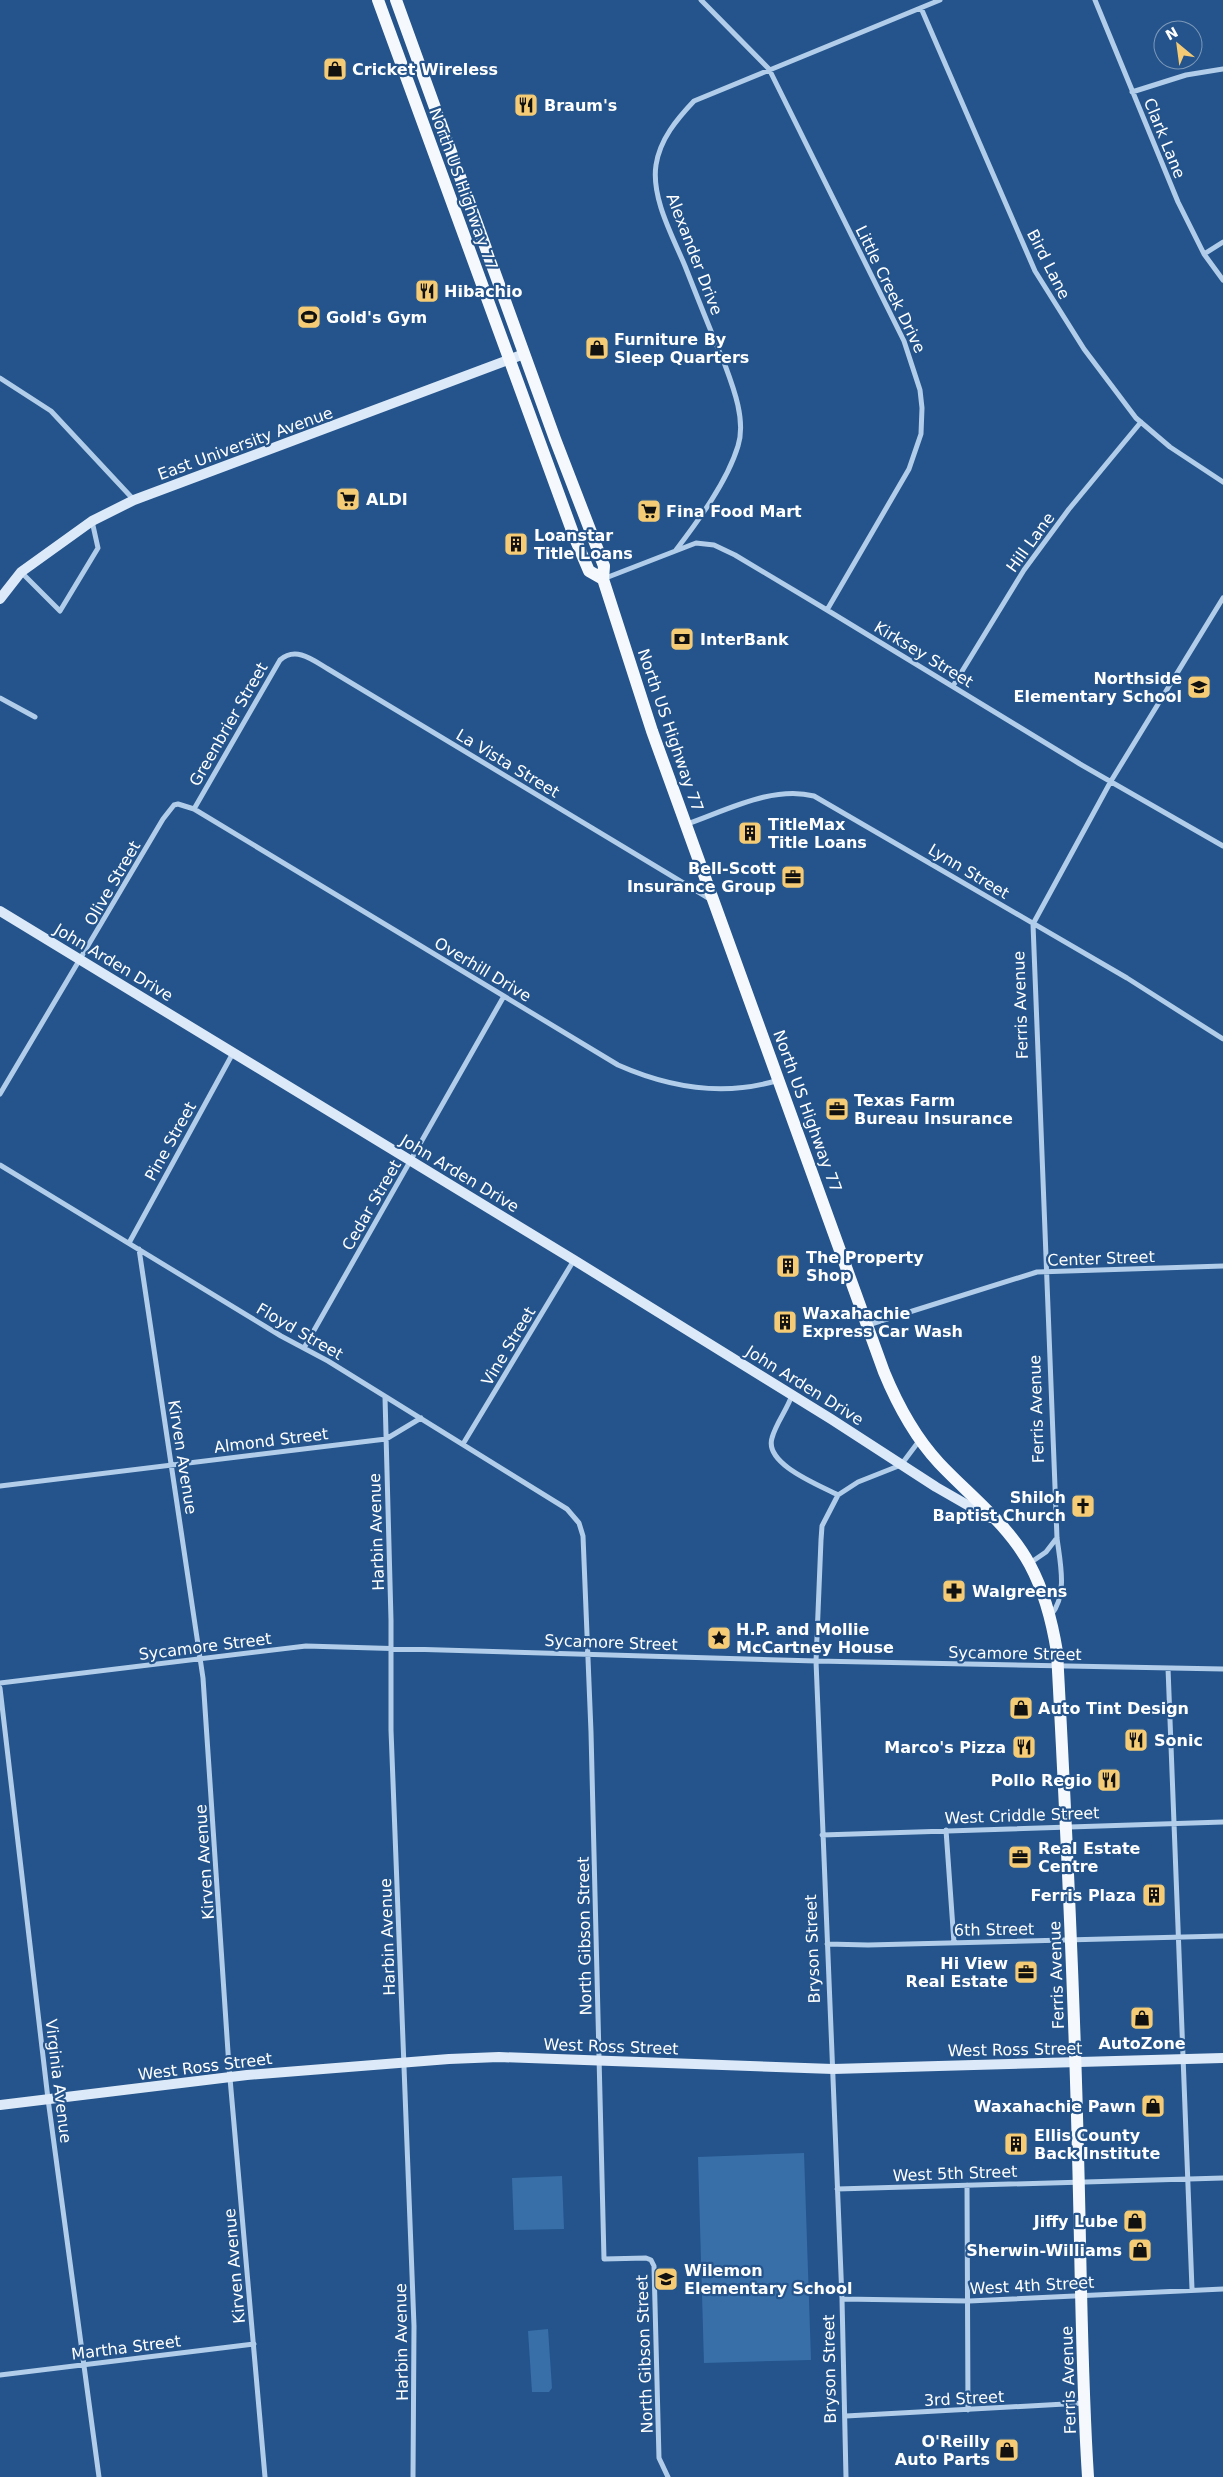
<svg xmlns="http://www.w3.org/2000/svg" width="1223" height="2477" font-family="'DejaVu Sans',sans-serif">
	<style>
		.green { fill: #386fa8 }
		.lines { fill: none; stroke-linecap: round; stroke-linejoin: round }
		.street { stroke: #b1cdea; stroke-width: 5 }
		.secondary { stroke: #dce9f8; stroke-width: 10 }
		.primary { stroke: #f5f9fe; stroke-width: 12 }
		.labels { text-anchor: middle; stroke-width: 4.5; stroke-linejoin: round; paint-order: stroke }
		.poi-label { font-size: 16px; font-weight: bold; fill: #fff; stroke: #24548b; text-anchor: start }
		.street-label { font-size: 16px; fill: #fff; stroke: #24548b }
	</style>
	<rect width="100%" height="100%" fill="#24548b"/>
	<path class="green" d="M 804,2153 L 811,2360 L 704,2363 L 698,2157 Z
		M 562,2176 L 564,2229 L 514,2230 L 512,2178 Z
		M 548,2329 L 552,2388 L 549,2392 L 532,2392 L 528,2331 Z"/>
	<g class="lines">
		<path class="street" d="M 701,0 L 769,69 L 904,341 L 920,390 L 922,408 L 921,434 L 909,469 L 827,610
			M 1095,0 L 1178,202 L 1204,254 L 1223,280
			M 921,8 L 1035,271 L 1084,349 L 1136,418 L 1170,447 L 1223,482
			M 1132,92 L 1186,75 L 1223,69
			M 1204,254 L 1223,242
			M 0,378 L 51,411 L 134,500
			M 676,550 C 698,521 727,482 738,446 C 746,421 734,389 725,365 C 711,332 698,299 685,266 C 673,237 651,198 656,165 C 660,139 677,119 694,101 L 940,0
			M 21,572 L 60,611 L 98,548 L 92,521
			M 603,579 L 696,543 L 714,545 L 735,555 L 827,610 L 1080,764 L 1223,846
			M 953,686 L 1024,570 L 1069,509 L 1141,422
			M 0,698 L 35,717
			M 194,809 L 280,660 C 296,646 313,660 328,669 L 710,899
			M 687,824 C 725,811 773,785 814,796 L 1127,978 L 1223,1039
			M 0,1094 L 163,819 L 174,805 L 178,804 L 194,809 L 618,1065 C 670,1088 724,1097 779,1080
			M 0,1165 L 281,1336 L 328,1361 L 567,1509 L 579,1523 L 583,1536 L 591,1732 L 604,2259 L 646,2258 L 651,2260 L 654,2266 L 659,2458 L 668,2477
			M 129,1243 L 233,1053
			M 139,1249 L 203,1678 L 229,2067 L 265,2477
			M 868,1325 L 1037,1272 L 1223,1266
			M 304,1348 L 504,996
			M 792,1395 C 787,1410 776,1423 772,1438 C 764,1464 819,1485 838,1495
			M 385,1397 L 391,1620 L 391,1730 L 414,2326 L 413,2477
			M 463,1444 L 574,1260
			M 0,1486 L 386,1439 L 421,1418
			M 1030,1563 L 1046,1552 L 1056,1539
			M 1051,1615 C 1068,1595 1060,1562 1057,1538 L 1033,924 L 1111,781 L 1223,598
			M 1168,1668 L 1192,2289
			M 0,1683 L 306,1646 L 816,1661 L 1223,1669
			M 0,1688 L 48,2099 L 99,2477
			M 946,1830 L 954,1943
			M 822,1835 L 1223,1822
			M 827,1944 L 868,1945 L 1223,1936
			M 967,2185 L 968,2410
			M 837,2189 L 1223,2178
			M 842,2299 L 969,2301 L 1223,2289
			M 0,2375 L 254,2344
			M 846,2416 L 1083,2403
			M 846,2477 L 842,2299 L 816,1661 L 821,1540 L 822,1526 L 838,1495 L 858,1482 L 901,1465 L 919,1441"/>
		<path class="secondary" d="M 0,599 L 21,572 L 92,521 L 134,500 L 524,354
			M 0,911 L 574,1260 L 831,1419 L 936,1487 L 990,1518
			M 0,2105 L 247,2075 L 449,2059 L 499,2057 L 833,2069 L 1223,2058"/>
		<path class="primary" d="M 378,0 L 574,536 L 589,571 L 603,579
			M 396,0 L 555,439 L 604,566 L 603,579 L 652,731 L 884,1372 C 898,1406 914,1436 939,1463 C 970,1496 1008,1524 1030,1565 C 1045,1593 1052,1621 1057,1652 C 1066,1819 1074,1986 1078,2154 C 1081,2261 1081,2369 1088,2477"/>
	</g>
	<defs>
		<g id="shop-square" transform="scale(1.25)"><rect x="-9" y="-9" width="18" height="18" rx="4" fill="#f5cc75" stroke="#24548b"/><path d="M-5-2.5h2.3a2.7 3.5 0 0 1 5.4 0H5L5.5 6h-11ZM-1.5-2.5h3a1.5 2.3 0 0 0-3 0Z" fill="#111"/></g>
		<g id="restaurant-square" transform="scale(1.25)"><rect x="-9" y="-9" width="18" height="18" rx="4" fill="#f5cc75" stroke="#24548b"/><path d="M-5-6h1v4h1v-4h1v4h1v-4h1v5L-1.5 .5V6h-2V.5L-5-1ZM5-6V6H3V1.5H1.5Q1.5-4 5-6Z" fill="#111"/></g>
		<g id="stadium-square" transform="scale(1.25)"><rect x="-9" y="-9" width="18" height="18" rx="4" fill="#f5cc75" stroke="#24548b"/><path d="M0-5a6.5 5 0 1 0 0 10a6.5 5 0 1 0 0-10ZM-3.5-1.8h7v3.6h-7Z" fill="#111"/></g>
		<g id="supermarket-square" transform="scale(1.25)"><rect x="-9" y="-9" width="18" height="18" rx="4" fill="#f5cc75" stroke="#24548b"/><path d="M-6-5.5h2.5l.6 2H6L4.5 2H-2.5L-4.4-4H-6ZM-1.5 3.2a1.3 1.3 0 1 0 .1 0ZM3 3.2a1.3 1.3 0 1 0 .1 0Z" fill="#111"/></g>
		<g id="building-square" transform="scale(1.25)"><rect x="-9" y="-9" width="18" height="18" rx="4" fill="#f5cc75" stroke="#24548b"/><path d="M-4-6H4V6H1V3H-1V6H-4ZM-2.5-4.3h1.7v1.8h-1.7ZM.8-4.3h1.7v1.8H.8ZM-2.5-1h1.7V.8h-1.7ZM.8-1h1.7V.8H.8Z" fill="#111"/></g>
		<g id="bank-square" transform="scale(1.25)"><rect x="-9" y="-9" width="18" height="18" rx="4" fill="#f5cc75" stroke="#24548b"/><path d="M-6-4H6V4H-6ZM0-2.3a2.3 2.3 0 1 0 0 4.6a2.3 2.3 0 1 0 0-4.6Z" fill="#111"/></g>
		<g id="school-square" transform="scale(1.25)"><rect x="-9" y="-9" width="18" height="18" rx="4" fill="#f5cc75" stroke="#24548b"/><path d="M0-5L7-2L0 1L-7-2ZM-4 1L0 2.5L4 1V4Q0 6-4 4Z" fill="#111"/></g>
		<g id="office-square" transform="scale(1.25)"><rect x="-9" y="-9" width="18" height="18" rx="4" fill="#f5cc75" stroke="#24548b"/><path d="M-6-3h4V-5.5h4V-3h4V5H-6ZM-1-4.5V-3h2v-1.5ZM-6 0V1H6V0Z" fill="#111"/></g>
		<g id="church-square" transform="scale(1.25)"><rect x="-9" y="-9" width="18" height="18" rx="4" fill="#f5cc75" stroke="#24548b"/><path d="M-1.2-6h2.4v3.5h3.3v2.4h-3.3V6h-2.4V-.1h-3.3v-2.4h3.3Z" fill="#111"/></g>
		<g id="pharmacy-square" transform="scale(1.25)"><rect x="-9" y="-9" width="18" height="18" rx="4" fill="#f5cc75" stroke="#24548b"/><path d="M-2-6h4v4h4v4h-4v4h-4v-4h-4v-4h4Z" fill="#111"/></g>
		<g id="sight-square" transform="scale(1.25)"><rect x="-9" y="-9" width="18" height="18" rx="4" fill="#f5cc75" stroke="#24548b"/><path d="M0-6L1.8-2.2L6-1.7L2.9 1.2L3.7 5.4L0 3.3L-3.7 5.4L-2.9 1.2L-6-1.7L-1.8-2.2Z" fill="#111"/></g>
	</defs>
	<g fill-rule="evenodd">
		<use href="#shop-square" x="335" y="69"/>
		<use href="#restaurant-square" x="526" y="105"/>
		<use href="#restaurant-square" x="427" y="291"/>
		<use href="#stadium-square" x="309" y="317"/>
		<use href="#shop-square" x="597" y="348"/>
		<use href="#supermarket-square" x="348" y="499"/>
		<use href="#supermarket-square" x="649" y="511"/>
		<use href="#building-square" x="516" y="544"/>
		<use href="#bank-square" x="682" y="639"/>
		<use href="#school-square" x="1199" y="687"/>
		<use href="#building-square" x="750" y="833"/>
		<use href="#office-square" x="793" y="877"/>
		<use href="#office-square" x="837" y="1109"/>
		<use href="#building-square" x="788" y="1266"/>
		<use href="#building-square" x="785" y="1322"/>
		<use href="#church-square" x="1083" y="1506"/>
		<use href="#pharmacy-square" x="954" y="1591"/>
		<use href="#sight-square" x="719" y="1638"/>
		<use href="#shop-square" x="1021" y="1708"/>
		<use href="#restaurant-square" x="1136" y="1740"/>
		<use href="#restaurant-square" x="1024" y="1747"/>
		<use href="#restaurant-square" x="1109" y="1780"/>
		<use href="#office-square" x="1020" y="1857"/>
		<use href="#building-square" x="1154" y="1895"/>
		<use href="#office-square" x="1026" y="1972"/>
		<use href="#shop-square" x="1142" y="2018"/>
		<use href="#shop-square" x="1153" y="2106"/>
		<use href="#building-square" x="1016" y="2144"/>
		<use href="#shop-square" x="1135" y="2221"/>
		<use href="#shop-square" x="1140" y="2250"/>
		<use href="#school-square" x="666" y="2279"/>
		<use href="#shop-square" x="1007" y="2450"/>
	</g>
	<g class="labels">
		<g class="poi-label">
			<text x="352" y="75">Cricket Wireless</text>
			<text x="544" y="111">Braum's</text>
			<text x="444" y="297">Hibachio</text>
			<text x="326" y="323">Gold's Gym</text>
			<text x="614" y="345">Furniture By<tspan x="614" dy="18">Sleep Quarters</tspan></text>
			<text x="366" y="505">ALDI</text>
			<text x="666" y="517">Fina Food Mart</text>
			<text x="534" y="541">Loanstar<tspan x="534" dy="18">Title Loans</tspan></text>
			<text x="700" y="645">InterBank</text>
			<text x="1182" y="684" text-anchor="end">Northside<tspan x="1182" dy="18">Elementary School</tspan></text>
			<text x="768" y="830">TitleMax<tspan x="768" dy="18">Title Loans</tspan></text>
			<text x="776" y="874" text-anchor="end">Bell-Scott<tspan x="776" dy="18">Insurance Group</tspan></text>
			<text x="854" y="1106">Texas Farm<tspan x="854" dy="18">Bureau Insurance</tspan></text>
			<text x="806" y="1263">The Property<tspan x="806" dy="18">Shop</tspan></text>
			<text x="802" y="1319">Waxahachie<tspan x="802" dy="18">Express Car Wash</tspan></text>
			<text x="1066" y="1503" text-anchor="end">Shiloh<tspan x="1066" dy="18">Baptist Church</tspan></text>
			<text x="972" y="1597">Walgreens</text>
			<text x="736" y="1635">H.P. and Mollie<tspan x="736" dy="18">McCartney House</tspan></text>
			<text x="1038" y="1714">Auto Tint Design</text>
			<text x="1154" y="1746">Sonic</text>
			<text x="1006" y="1753" text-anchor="end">Marco's Pizza</text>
			<text x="1092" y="1786" text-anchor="end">Pollo Regio</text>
			<text x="1038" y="1854">Real Estate<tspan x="1038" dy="18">Centre</tspan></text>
			<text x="1136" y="1901" text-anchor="end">Ferris Plaza</text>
			<text x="1008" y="1969" text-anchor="end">Hi View<tspan x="1008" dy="18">Real Estate</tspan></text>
			<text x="1142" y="2049" text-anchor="middle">AutoZone</text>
			<text x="1136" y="2112" text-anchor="end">Waxahachie Pawn</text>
			<text x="1034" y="2141">Ellis County<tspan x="1034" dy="18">Back Institute</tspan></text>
			<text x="1118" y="2227" text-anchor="end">Jiffy Lube</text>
			<text x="1122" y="2256" text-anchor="end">Sherwin-Williams</text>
			<text x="684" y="2276">Wilemon<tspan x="684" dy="18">Elementary School</tspan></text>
			<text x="990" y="2447" text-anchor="end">O'Reilly<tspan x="990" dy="18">Auto Parts</tspan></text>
		</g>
		<g class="street-label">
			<text transform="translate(1165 138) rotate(68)" y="6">Clark Lane</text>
			<text transform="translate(464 189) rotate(70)" y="6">North US Highway 77</text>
			<text transform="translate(695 254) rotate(69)" y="6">Alexander Drive</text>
			<text transform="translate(1049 264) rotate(63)" y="6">Bird Lane</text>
			<text transform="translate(891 289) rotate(64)" y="6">Little Creek Drive</text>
			<text transform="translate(245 443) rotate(-20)" y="6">East University Avenue</text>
			<text transform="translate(1030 542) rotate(-54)" y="6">Hill Lane</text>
			<text transform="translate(924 654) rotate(31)" y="6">Kirksey Street</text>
			<text transform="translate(228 724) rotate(-60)" y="6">Greenbrier Street</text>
			<text transform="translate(671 730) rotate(71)" y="6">North US Highway 77</text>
			<text transform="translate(508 763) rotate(31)" y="6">La Vista Street</text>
			<text transform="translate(969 871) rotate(31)" y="6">Lynn Street</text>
			<text transform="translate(112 883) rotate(-60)" y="6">Olive Street</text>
			<text transform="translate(114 962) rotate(31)" y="6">John Arden Drive</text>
			<text transform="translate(483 969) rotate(31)" y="6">Overhill Drive</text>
			<text transform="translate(1020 1005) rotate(-92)" y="6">Ferris Avenue</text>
			<text transform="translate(808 1111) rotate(70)" y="6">North US Highway 77</text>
			<text transform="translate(170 1141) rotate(-61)" y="6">Pine Street</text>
			<text transform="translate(460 1173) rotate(31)" y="6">John Arden Drive</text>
			<text transform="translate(371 1205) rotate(-60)" y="6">Cedar Street</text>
			<text transform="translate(1101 1258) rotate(-2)" y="6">Center Street</text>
			<text transform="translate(300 1331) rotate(30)" y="6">Floyd Street</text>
			<text transform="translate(508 1346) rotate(-59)" y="6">Vine Street</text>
			<text transform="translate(805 1385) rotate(32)" y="6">John Arden Drive</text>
			<text transform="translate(1036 1409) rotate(-92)" y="6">Ferris Avenue</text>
			<text transform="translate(271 1440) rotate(-7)" y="6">Almond Street</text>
			<text transform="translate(183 1457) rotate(81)" y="6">Kirven Avenue</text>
			<text transform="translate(376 1532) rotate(-92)" y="6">Harbin Avenue</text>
			<text transform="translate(611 1642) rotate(2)" y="6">Sycamore Street</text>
			<text transform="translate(205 1646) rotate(-7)" y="6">Sycamore Street</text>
			<text transform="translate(1015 1653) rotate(1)" y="6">Sycamore Street</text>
			<text transform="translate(1022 1815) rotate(-2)" y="6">West Criddle Street</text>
			<text transform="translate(204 1862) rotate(-94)" y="6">Kirven Avenue</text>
			<text transform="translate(994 1929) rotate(-1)" y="6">6th Street</text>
			<text transform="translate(584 1936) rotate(-91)" y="6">North Gibson Street</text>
			<text transform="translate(387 1937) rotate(-92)" y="6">Harbin Avenue</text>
			<text transform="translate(812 1949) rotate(-92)" y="6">Bryson Street</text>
			<text transform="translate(1056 1975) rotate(-92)" y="6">Ferris Avenue</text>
			<text transform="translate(611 2046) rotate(2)" y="6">West Ross Street</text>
			<text transform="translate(1015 2049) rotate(-1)" y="6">West Ross Street</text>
			<text transform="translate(205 2066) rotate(-7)" y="6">West Ross Street</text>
			<text transform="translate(59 2081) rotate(83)" y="6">Virginia Avenue</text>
			<text transform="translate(955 2173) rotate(-2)" y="6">West 5th Street</text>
			<text transform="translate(234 2266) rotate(-95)" y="6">Kirven Avenue</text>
			<text transform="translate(1032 2285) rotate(-3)" y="6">West 4th Street</text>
			<text transform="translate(401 2342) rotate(-91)" y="6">Harbin Avenue</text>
			<text transform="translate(126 2347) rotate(-7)" y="6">Martha Street</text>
			<text transform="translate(644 2354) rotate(-92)" y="6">North Gibson Street</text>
			<text transform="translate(829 2369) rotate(-91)" y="6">Bryson Street</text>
			<text transform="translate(1068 2380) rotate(-92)" y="6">Ferris Avenue</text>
			<text transform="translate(964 2398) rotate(-3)" y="6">3rd Street</text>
		</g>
	</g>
	<g transform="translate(1178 45) rotate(331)"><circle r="24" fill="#24548b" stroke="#7c98b9"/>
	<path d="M0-4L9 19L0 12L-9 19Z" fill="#f5cc75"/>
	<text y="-8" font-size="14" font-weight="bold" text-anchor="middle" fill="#ffffff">N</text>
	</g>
</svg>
